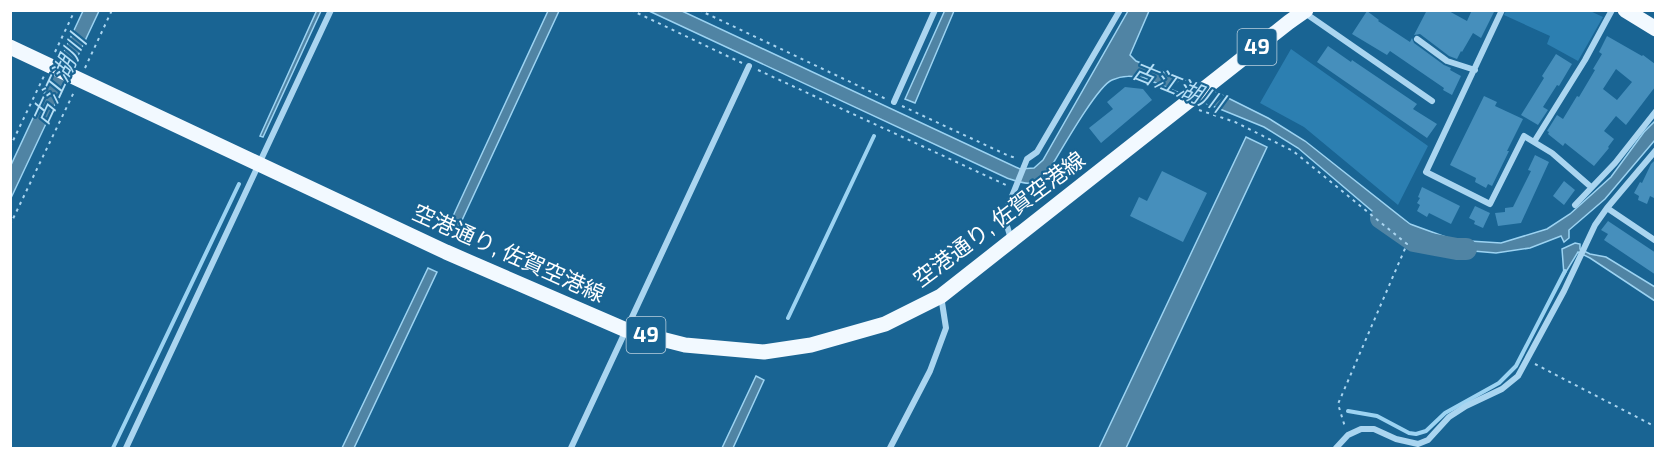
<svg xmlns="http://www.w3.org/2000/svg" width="1666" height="459" font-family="'Exo 2','Noto Sans JP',sans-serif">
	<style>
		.green { fill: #2c7fb1 }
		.water { fill: #5084a4; stroke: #9cd3f2; stroke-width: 1.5 }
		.pier { fill: #196493 }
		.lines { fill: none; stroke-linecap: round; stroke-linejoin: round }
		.stream { stroke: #9cd3f2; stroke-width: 4 }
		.river { stroke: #5084a4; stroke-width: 22 }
		.building { fill: #468fbc; fill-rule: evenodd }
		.path { stroke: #aad5f0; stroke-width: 2; stroke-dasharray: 3 4.5; stroke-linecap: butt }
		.minor { stroke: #aad5f0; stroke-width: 6 }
		.primary { stroke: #f2f9ff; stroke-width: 15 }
		.labels { text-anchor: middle; stroke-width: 4.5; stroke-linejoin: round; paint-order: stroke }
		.shield { fill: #196493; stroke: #bad0df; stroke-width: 1.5 }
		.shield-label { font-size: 21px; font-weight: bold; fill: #fff }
		.street-label { font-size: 22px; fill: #fff; stroke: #196493 }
		.water-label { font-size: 24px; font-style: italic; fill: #b6dff6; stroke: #196493 }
	</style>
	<rect width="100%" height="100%" fill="#196493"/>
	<path class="green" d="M 1588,10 L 1603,17 L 1578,61 L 1547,44 L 1550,36 L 1504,15 L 1506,11 Z
		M 1291,49 L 1428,146 L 1398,205 L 1304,127 L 1260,103 Z"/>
	<path class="water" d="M 317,10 L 321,11 L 263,137 L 260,136 Z
		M 945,10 L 954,11 L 915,103 L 905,99 Z
		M 83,11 L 99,11 L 11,198 L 11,165 Z
		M 548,11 L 559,11 L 457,231 L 448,227 Z
		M 649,11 L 682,11 L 1020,169 L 1034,168 L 1043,160 L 1128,11 L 1149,11 L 1130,55 L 1136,61 L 1224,96 L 1268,118 L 1305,141 L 1410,224 L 1454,240 L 1501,243 L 1547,229 L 1570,214 L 1611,177 L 1644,132 L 1655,121 L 1655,140 L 1605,199 L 1569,230 L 1569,238 L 1564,242 L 1561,236 L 1530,248 L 1496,253 L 1450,249 L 1398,233 L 1298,148 L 1264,127 L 1144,78 C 1133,76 1123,75 1112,80 C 1097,86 1059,154 1048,172 C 1031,187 1028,185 1007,178 Z
		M 1246,137 L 1267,147 L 1126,448 L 1099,448 Z
		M 1575,243 L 1580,244 L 1580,249 L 1590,254 L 1606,257 L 1655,287 L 1655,301 L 1590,258 L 1578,252 L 1564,275 L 1562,249 Z
		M 428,268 L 437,272 L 354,448 L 342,448 Z
		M 756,376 L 764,380 L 733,448 L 722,448 Z"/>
	<path class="pier" d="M 1182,79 L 1225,96 L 1212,106 L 1170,88 Z"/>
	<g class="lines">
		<path class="stream" d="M 788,318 L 874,136
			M 1348,411 L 1377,416 L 1409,433 L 1416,434 L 1426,431 L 1445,413 L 1499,383 L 1516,366 L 1565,271
			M 113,448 L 239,184"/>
		<path class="river" d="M 1381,218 L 1414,241 L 1457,249 L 1466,249"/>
	</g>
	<path class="building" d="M 1427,10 L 1447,10 L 1467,21 L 1472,10 L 1495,10 L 1481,38 L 1473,33 L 1462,52 L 1461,51 L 1457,59 L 1449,56 L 1420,34 L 1414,35 Z
		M 1367,11 L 1379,20 L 1378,21 L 1410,42 L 1412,38 L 1414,43 L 1444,65 L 1451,68 L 1450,70 L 1461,76 L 1452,95 L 1443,90 L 1444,88 L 1390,51 L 1387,55 L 1352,34 Z
		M 1607,36 L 1642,56 L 1643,55 L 1655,64 L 1655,87 L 1626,125 L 1616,116 L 1604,131 L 1614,139 L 1608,147 L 1609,148 L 1594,166 L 1565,143 L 1563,146 L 1548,134 L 1549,132 L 1547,131 L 1557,115 L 1563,119 L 1577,96 L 1579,97 L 1595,70 L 1593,69 L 1602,54 L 1599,52 ZM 1616,69 L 1632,82 L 1617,100 L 1603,89 Z
		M 1328,46 L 1351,62 L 1352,60 L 1417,104 L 1413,109 L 1437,124 L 1427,138 L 1317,62 Z
		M 1556,54 L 1572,64 L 1559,86 L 1557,85 L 1543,107 L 1548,110 L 1538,125 L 1521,115 L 1544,78 L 1542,76 Z
		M 1125,87 L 1143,89 L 1152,100 L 1101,143 L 1089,128 L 1113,109 L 1107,102 Z
		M 1484,96 L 1497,102 L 1495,106 L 1523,119 L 1507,151 L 1509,151 L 1492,186 L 1488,184 L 1486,188 L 1475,182 L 1476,178 L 1450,165 Z
		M 1535,155 L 1549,162 L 1521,223 L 1498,226 L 1495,213 L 1505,212 L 1505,208 L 1513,207 L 1531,171 L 1528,170 Z
		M 1656,159 L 1656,199 L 1650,196 L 1647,204 L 1638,200 L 1639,196 L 1634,193 L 1640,182 L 1642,183 L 1651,164 Z
		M 1162,171 L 1207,193 L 1183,242 L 1130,216 L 1139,197 L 1147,201 Z
		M 1564,181 L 1575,190 L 1564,205 L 1553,196 Z
		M 1422,187 L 1460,206 L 1451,224 L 1429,213 L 1427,217 L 1417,211 L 1420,205 L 1417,203 L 1420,198 L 1418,197 Z
		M 1475,206 L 1490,213 L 1483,228 L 1474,224 L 1475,221 L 1469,218 Z
		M 1608,221 L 1656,253 L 1656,275 L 1604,240 L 1608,234 L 1601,230 Z"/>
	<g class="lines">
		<path class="path" d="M 631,10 L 742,63
			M 699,10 L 886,99
			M 55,52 L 75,10
			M 85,68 L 112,10
			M 758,70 L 1006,185
			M 902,106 L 1009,156 L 1017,158
			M 1199,110 L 1235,122 L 1293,151 L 1407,244 L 1338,404 L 1345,427
			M 10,147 L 44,76
			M 10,225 L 74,92
			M 1535,364 L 1656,427"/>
		<path class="minor" d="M 1502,10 L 1426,172 L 1490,204 L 1524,136 L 1552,153 L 1591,187
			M 1305,13 L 1432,101
			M 1417,39 L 1447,61 L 1475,70
			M 894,102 L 935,10
			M 1534,142 L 1585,60 L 1612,10
			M 1575,205 L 1615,163 L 1656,111
			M 1607,208 L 1656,241
			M 1011,239 L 1004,216 L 1027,159 L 1037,152 L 1120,10
			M 126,448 L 331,10
			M 571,448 L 749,66
			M 890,448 L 930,371 L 946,328 L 941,296
			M 1336,448 L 1348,435 L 1361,429 L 1374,429 L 1396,439 L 1418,444 L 1428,440 L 1449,417 L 1466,406 L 1502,389 L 1518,376 L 1564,291 L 1595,225 L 1607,208 L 1656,150"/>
		<path class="primary" d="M 1625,10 L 1656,29
			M 10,47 L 446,252 L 626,330 L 685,345 L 764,352 L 811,345 L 885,324 L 941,296 L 1289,22 L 1306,10"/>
	</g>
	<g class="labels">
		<g class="shield">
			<rect x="1237.5" y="29" width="39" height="36" rx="4.5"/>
			<rect x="626.5" y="317" width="39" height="36" rx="4.5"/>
		</g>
		<g class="shield-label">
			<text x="1257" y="54">49</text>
			<text x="646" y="342">49</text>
		</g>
		<g class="street-label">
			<text transform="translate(999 219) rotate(-37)" y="8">空港通り, 佐賀空港線</text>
			<text transform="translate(509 253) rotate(24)" y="8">空港通り, 佐賀空港線</text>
		</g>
		<g class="water-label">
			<text transform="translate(59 80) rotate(-65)" y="8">古江湖川</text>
			<text transform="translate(1178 87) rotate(22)" y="8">古江湖川</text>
		</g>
	</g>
	<rect width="1666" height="459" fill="none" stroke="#ffffff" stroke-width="24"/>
</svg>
